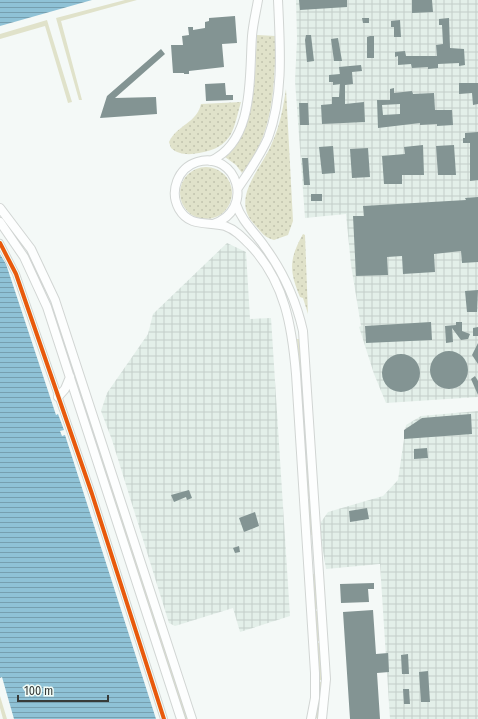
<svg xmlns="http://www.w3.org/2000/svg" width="478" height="719" font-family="'Fira Sans Condensed',sans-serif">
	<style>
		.industrial { fill: url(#industrial-grid) }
		.grass { fill: #e0e2ca }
		.park { fill: url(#park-dots) }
		.water { fill: url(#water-rules) }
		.building { fill: #839493; fill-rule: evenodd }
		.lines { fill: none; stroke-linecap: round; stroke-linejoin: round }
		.street-casing { stroke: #d1d5d3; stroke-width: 8 }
		.secondary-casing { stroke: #d1d5d3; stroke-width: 10 }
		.street { stroke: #fdfefe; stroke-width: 5.5 }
		.secondary { stroke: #fdfefe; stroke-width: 8 }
		.cycleway-casing { stroke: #f1fcf7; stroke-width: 6 }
		.cycleway { stroke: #e8590c; stroke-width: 4 }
	</style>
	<defs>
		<pattern id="industrial-grid" width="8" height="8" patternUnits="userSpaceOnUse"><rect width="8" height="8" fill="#e3efe9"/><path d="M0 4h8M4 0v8" fill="none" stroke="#c3cec9"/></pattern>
		<pattern id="park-dots" width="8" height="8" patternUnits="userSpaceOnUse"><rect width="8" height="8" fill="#e0e2ca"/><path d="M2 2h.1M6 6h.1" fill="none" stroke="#c1c3ae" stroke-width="1.8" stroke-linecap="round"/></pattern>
		<pattern id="water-rules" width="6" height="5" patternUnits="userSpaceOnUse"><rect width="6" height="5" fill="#8fc2d6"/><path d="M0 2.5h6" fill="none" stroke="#769faf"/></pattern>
	</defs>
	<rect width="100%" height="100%" fill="#f4f9f7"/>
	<path class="industrial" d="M 296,0 L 478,0 L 478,397 L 386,403 L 374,374 L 359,327 L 361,326 L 351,265 L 346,214 L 305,218 L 295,81 L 297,39 Z
		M 227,243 L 246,252 L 250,319 L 271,318 L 290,616 L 240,632 L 233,608 L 175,626 L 169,623 L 112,440 L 101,411 L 107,393 L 148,334 L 153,314 Z
		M 478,411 L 478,719 L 390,719 L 380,564 L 326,569 L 320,533 L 321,522 L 328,512 L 383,496 L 398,480 L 406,425 L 421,416 Z"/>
	<path class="grass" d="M 125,0 L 137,0 L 61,21 L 82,100 L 79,100 L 56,18 Z
		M 47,20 L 72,102 L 68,103 L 45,26 L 0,39 L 0,34 Z
		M 297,339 L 300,339 L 302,367 L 299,367 Z
		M 67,348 L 188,719 L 185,719 L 64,349 Z
		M 299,369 L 302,369 L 305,412 L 302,412 Z
		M 302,414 L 305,414 L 308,455 L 305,455 Z
		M 305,457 L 308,457 L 310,496 L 307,497 Z
		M 307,499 L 311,499 L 313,535 L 309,535 Z
		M 312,574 L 315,574 L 318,609 L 314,609 Z
		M 314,611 L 318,611 L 320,641 L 316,641 Z
		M 316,643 L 320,643 L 322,680 L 318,680 Z
		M 319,682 L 322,682 L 319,719 L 316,718 Z
		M 0,696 L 7,719 L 3,719 L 0,708 Z"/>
	<path class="park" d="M 257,35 L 276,36 C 274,85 275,134 242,173 L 236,165 L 225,157 C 258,128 254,75 257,35 Z
		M 286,89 L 293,221 L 288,235 L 274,240 C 265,238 261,232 255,225 C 229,198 262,169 272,143 C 280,126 283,108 286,89 Z
		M 241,102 C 233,129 234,147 199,153 C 189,155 179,155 171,148 L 169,142 C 177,125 197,123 201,104 Z
		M180 193a26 26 0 1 1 52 0a26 26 0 1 1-52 0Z
		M 303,234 L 305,235 L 308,314 L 303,298 L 300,297 C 289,271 289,259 303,234 Z"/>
	<path class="water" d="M 0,0 L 92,0 L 0,26 Z
		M 0,254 L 6,264 L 56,415 L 58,414 L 64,430 L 60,431 L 62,436 L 65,435 L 156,719 L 14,719 L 2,677 L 0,678 Z"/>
	<path class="building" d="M 299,0 L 347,0 L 347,7 L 300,10 Z
		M 412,0 L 432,0 L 433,12 L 412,13 Z
		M 235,16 L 237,43 L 222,44 L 224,67 L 189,71 L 189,74 L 184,74 L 184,73 L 173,73 L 171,45 L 183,45 L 182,36 L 189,35 L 188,27 L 193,27 L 193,30 L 205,28 L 205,22 L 209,21 L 209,18 Z
		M 362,18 L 369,18 L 369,23 L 363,23 Z
		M 449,18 L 450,48 L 464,49 L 465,65 L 459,66 L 459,63 L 438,64 L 438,68 L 428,69 L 428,67 L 412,68 L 411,64 L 398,65 L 398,56 L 395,57 L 395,52 L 405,51 L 406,56 L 437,56 L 436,45 L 443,44 L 442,25 L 439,25 L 439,19 Z
		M 400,20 L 401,37 L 394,37 L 394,27 L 391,27 L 391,21 Z
		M 306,35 L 311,35 L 314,61 L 307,62 L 305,40 Z
		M 370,36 L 374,36 L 374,58 L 367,58 L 367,37 Z
		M 338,38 L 342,61 L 334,61 L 331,39 Z
		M 161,49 L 165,54 L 115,98 L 156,97 L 157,114 L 100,118 L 107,96 Z
		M 361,65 L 362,71 L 352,72 L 353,84 L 345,85 L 345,104 L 364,102 L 365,122 L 322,124 L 321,105 L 332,104 L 332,97 L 339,97 L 340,84 L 333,85 L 333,82 L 329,82 L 329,75 L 340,74 L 339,67 Z
		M 225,83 L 226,95 L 233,95 L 233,100 L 206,101 L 205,84 Z
		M 459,83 L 478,83 L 478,104 L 473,105 L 472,93 L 459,94 Z
		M 394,88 L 394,93 L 412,91 L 413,94 L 434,93 L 435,110 L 452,110 L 453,125 L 437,126 L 437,124 L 420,125 L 420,123 L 378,128 L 377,100 L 390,100 L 390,89 ZM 400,104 L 400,114 L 383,115 L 382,105 Z
		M 299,103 L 308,103 L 309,125 L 300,125 Z
		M 478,132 L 478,180 L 470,181 L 470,143 L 463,143 L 463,138 L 465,138 L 465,133 Z
		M 423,145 L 424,175 L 402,175 L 402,184 L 384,184 L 382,156 L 405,154 L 404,147 Z
		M 454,145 L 456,175 L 438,175 L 436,146 Z
		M 333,146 L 335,173 L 322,174 L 319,147 Z
		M 368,148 L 370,177 L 352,178 L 350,149 Z
		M 302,158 L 308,158 L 310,185 L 304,185 Z
		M 311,194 L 322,194 L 322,201 L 311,201 Z
		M 478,197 L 478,262 L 462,263 L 461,251 L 434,254 L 435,272 L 403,274 L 402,256 L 387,257 L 388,275 L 356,276 L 353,216 L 364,216 L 363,206 L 466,200 L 465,198 Z
		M 478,290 L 477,312 L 467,312 L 465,291 Z
		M 431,322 L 432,340 L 366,343 L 365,326 Z
		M 456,322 L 462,322 L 462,331 L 470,334 L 468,339 L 461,340 L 452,328 L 453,342 L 446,343 L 445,326 L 456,325 Z
		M 478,327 L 478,336 L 473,336 L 473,328 Z
		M 478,343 L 478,364 L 472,355 Z
		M430 370a19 19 0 1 1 38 0a19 19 0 1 1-38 0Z
		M382 373a19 19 0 1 1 38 0a19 19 0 1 1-38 0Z
		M 475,376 L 478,381 L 478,395 L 471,379 Z
		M 471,414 L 472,434 L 404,439 L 404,430 L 422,418 Z
		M 427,448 L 428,458 L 414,459 L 414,449 Z
		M 189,490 L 192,498 L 187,500 L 186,497 L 174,502 L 171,495 Z
		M 367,508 L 369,519 L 350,522 L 349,511 Z
		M 255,512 L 259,526 L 244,532 L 239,518 Z
		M 239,546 L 240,552 L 235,553 L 233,548 Z
		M 374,583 L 374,589 L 368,589 L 369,602 L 341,603 L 340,584 Z
		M 373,610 L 376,654 L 388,653 L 389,672 L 377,673 L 380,719 L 350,719 L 343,612 Z
		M 408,654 L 409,674 L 402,674 L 401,655 Z
		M 428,671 L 430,702 L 421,702 L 419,672 Z
		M 403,689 L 409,689 L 410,704 L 404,704 Z"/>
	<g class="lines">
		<g class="street-casing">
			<path id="street" d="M 0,243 L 16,274 L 92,494 L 164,719"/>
		</g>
		<g class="secondary-casing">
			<path id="secondary" d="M 210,161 C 255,142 249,76 252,36 C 253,24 256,12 258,0
				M 238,188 C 249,172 260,156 268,138 C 284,95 280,45 278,0
				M 236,204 C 242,222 255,232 265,247 C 284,273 296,300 303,331 L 326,679 L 322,719
				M 0,208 L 31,249 L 55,300 L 192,719
				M 0,222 L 24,257 L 47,307 L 181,719
				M 213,224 C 256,210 237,150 197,162 C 178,168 169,191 179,209 C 190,228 208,221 225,226 C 236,230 243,238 251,246 C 285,282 292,327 296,374 L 315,673 L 315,698 L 311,719
				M 58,397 L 65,389 L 70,377"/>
		</g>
		<use href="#street" class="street"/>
		<use href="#secondary" class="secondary"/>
		<g class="cycleway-casing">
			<path id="cycleway" d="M 0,243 L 16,274 L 92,494 L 164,719"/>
		</g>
		<use href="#cycleway" class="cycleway"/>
	</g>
	<path d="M18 695v6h90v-6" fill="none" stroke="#373b39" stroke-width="2"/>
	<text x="24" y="695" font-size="12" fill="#373b39" stroke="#f1fcf7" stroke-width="3" paint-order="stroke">100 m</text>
</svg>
